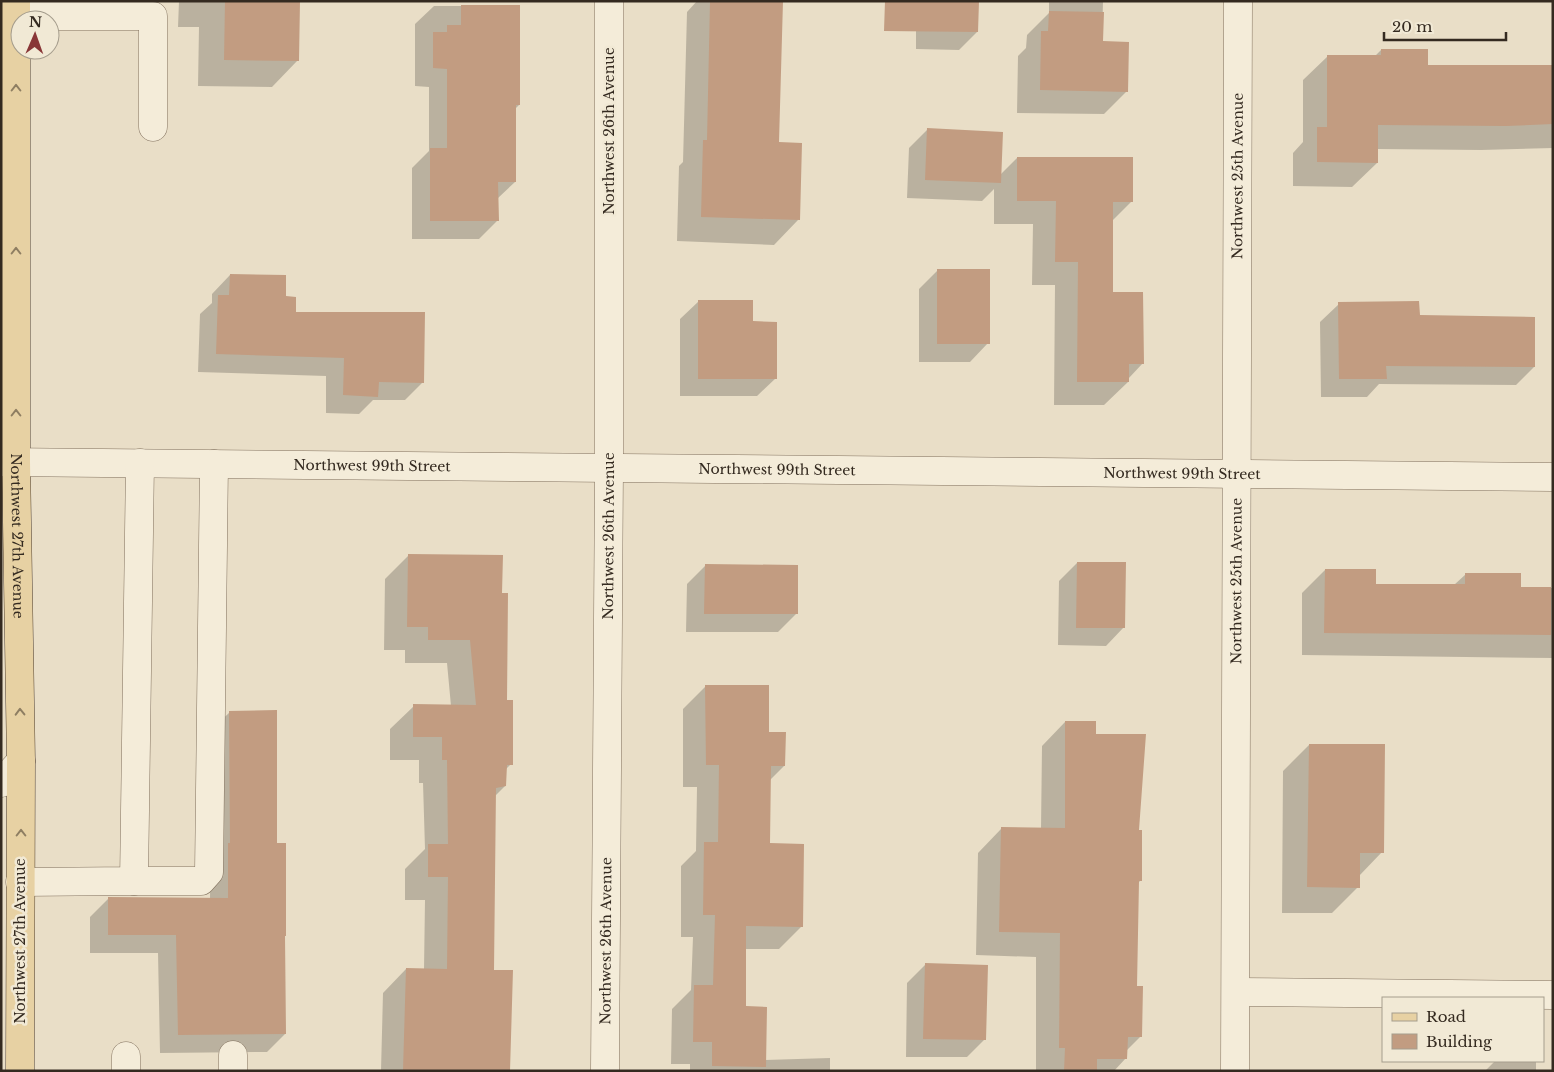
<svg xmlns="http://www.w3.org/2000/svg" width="1554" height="1072" font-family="'Libre Baskerville',serif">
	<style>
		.shadow { fill: #0003 }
		.building { fill: #c29c81 }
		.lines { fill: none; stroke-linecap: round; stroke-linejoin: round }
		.minor-casing { stroke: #82715e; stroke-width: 29 }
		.major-casing { stroke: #504032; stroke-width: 29 }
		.minor { stroke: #f4ecd9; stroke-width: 28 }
		.major { stroke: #e7d1a3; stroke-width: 28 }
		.oneway { stroke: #8e7e62 }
		.labels { text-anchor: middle; stroke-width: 5; stroke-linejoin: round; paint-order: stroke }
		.street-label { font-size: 14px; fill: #342a20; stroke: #f1e9d5 }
	</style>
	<rect width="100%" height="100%" fill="#e9dec7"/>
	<path class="shadow" d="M 179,1 L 295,1 L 298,60 L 272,87 L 198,86 L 199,27 L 178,27 Z
		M 697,1 L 782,1 L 778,144 L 798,220 L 774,245 L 677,241 L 679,166 L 683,162 L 687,12 Z
		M 1049,1 L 1103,1 L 1102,42 L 1127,91 L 1104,114 L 1017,113 L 1018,56 L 1026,48 L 1027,35 L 1049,13 Z
		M 434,6 L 519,6 L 519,105 L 515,109 L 515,182 L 497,199 L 498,220 L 479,239 L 412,239 L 412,168 L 429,151 L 429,87 L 415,86 L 415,24 Z
		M 916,20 L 977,32 L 959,50 L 916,49 Z
		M 1381,50 L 1426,67 L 1553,66 L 1553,148 L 1481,150 L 1377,149 L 1377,163 L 1352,187 L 1293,186 L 1293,153 L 1303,142 L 1303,80 L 1328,56 L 1375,56 Z
		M 927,130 L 1000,175 L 1017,158 L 1132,201 L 1112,221 L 1111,293 L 1143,363 L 1128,379 L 1128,382 L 1104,405 L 1054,405 L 1055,285 L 1032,285 L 1033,224 L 994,224 L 994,189 L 982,201 L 907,198 L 909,148 Z
		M 937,271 L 988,343 L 970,362 L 919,362 L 919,289 Z
		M 230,275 L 294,313 L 423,382 L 405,400 L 373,400 L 359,414 L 326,413 L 326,376 L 198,372 L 200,314 L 212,303 L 212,294 Z
		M 699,301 L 752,323 L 776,378 L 757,396 L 680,396 L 680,319 Z
		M 1339,304 L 1419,317 L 1534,367 L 1516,385 L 1379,384 L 1367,397 L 1321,397 L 1320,322 Z
		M 409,555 L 501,594 L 506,702 L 511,764 L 505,770 L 505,786 L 494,797 L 493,971 L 509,1071 L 381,1071 L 383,993 L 406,969 L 424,969 L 425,900 L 405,900 L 405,869 L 425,849 L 423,783 L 419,783 L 419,760 L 390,760 L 390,729 L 414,706 L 451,706 L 447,663 L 405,663 L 405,650 L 384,650 L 385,579 Z
		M 1077,563 L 1124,627 L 1106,646 L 1058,645 L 1059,581 Z
		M 705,566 L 796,614 L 778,632 L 686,632 L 687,584 Z
		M 1325,570 L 1375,586 L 1454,585 L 1466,574 L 1520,588 L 1553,588 L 1553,658 L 1302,655 L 1302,593 Z
		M 706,686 L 768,734 L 784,766 L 769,781 L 768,844 L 801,927 L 779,949 L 745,949 L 744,1007 L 765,1060 L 830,1058 L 830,1071 L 690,1071 L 690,1064 L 671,1064 L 672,1009 L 691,990 L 693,937 L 681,937 L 681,866 L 696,851 L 697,787 L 683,787 L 683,709 Z
		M 230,712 L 276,844 L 285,1034 L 267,1052 L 160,1053 L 158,953 L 90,953 L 90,917 L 108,899 L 210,899 L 211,730 Z
		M 1065,722 L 1095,735 L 1138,831 L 1140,881 L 1138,883 L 1136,987 L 1141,1036 L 1126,1051 L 1126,1058 L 1114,1071 L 1036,1071 L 1036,957 L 976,955 L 978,853 L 1001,829 L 1041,829 L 1042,746 Z
		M 1309,745 L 1382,852 L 1359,876 L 1358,887 L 1332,913 L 1282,913 L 1283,771 Z
		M 925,965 L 985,1039 L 967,1057 L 906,1057 L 907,983 Z
		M 1495,1061 L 1536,1061 L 1536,1071 L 1485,1071 Z"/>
	<path class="building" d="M 225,1 L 300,1 L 299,61 L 224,60 Z
		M 710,1 L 783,1 L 779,142 L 802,143 L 800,220 L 701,217 L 703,140 L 707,140 Z
		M 885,1 L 979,1 L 978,32 L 884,31 Z
		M 461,5 L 520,5 L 520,105 L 516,105 L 516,182 L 498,182 L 499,221 L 430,221 L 430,148 L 447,148 L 447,69 L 433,68 L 433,32 L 447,32 L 447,25 L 461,25 Z
		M 1049,11 L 1104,12 L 1103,41 L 1129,42 L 1128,92 L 1040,90 L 1041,31 L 1048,31 Z
		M 1381,49 L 1428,49 L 1428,65 L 1553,65 L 1553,124 L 1506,126 L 1378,125 L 1378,163 L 1317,162 L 1317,127 L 1327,127 L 1327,55 L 1381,55 Z
		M 927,128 L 1003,132 L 1001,183 L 925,180 Z
		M 1017,157 L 1133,157 L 1133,202 L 1113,202 L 1113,292 L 1143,292 L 1144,364 L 1129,364 L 1129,382 L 1077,382 L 1078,262 L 1055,262 L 1056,201 L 1017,201 Z
		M 937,269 L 990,269 L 990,344 L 937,344 Z
		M 230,274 L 286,275 L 286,296 L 296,297 L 296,312 L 425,312 L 424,383 L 379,382 L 378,397 L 343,395 L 344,358 L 216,354 L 218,295 L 229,295 Z
		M 698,300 L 753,300 L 753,321 L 777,322 L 777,379 L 698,379 Z
		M 1419,301 L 1420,315 L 1535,317 L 1535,367 L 1386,366 L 1387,379 L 1339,379 L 1338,302 Z
		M 408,554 L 503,555 L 502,593 L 508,593 L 507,700 L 513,700 L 513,765 L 507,765 L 506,786 L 496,788 L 494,970 L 513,970 L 510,1071 L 403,1071 L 406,968 L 447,969 L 448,877 L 428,877 L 428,844 L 448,844 L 447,760 L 442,760 L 442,737 L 413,737 L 413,704 L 476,705 L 470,640 L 428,640 L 428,627 L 407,627 Z
		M 1077,562 L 1126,562 L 1125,628 L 1076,628 Z
		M 705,564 L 798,565 L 798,614 L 704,614 Z
		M 1325,569 L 1376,569 L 1376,584 L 1465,584 L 1465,573 L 1521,573 L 1521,587 L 1551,587 L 1551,635 L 1324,633 Z
		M 705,685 L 769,685 L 769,732 L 786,732 L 785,766 L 771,766 L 770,843 L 804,844 L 803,927 L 746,926 L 746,1006 L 767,1007 L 766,1067 L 712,1066 L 712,1042 L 693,1042 L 694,985 L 713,985 L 715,915 L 703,915 L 704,842 L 718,842 L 719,765 L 706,765 Z
		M 277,710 L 277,843 L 286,843 L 286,936 L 285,936 L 286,1034 L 178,1035 L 176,935 L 108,935 L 108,897 L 228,898 L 228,843 L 230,843 L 229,711 Z
		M 1065,721 L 1096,721 L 1096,734 L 1146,734 L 1139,830 L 1142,830 L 1142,881 L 1139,881 L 1137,986 L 1143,986 L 1142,1037 L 1128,1037 L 1127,1059 L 1097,1059 L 1097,1071 L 1064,1071 L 1065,1048 L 1059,1048 L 1060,933 L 999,932 L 1001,827 L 1065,828 Z
		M 1309,744 L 1385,744 L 1384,853 L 1360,853 L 1360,888 L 1307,887 Z
		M 925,963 L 988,965 L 986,1040 L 923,1039 Z"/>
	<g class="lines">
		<g class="minor-casing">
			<g id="minor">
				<path d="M 16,16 L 153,16 L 153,127"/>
				<path id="s1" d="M 1,462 L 1553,477"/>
				<path d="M 1,783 L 21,761"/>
				<path d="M 134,881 L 201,881 L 209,872 L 214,464"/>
				<path d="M 20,882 L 134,881 L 140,463"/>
				<path d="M 1236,992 L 1553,995"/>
				<path d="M 233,1055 L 233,1071"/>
				<path d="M 126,1056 L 126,1071"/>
				<path id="s2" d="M 605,1071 L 609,468 L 609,1"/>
				<path id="s3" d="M 1235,1071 L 1238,1"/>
			</g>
		</g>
		<g class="major-casing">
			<g id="major">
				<path id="s4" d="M 16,1 L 16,462 L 21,761 L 20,1071"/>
			</g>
		</g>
		<use href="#minor" class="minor"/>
		<use href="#major" class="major"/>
	</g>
	<defs><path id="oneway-chevron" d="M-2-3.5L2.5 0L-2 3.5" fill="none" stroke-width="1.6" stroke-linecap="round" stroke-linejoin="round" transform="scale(1.25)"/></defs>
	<g class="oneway">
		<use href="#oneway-chevron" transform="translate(16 88) rotate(-90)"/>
		<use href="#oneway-chevron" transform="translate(16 251) rotate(-90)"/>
		<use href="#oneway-chevron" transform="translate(16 413) rotate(-90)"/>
		<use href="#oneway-chevron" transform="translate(20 712) rotate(-91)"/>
		<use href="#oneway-chevron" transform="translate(21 833) rotate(-90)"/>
	</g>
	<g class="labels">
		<g class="street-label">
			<text transform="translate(609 131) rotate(-90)" y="5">Northwest 26th Avenue</text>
			<text dy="5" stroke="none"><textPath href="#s3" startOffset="895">Northwest 25th Avenue</textPath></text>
			<text dy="5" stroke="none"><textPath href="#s1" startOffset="371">Northwest 99th Street</textPath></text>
			<text dy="5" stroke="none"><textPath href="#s1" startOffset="776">Northwest 99th Street</textPath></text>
			<text dy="5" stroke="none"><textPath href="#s1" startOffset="1181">Northwest 99th Street</textPath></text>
			<text dy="5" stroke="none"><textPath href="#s4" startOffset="535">Northwest 27th Avenue</textPath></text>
			<text dy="5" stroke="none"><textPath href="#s2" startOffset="535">Northwest 26th Avenue</textPath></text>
			<text dy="5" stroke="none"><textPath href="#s3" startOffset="490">Northwest 25th Avenue</textPath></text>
			<text transform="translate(20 941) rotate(-90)" y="5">Northwest 27th Avenue</text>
			<text dy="5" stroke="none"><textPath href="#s2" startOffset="130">Northwest 26th Avenue</textPath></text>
		</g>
	</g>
	<rect width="1554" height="1072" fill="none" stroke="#342a20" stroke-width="5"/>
	<rect x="1382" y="997" width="162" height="65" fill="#f1e9d5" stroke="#a59d8d"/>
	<rect x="1392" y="1013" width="25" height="8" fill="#e7d1a3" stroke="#a59d8d"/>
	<text x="1426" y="1022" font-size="15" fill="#342a20">Road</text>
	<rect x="1392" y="1034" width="25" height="15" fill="#c29c81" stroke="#a59d8d"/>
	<text x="1426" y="1047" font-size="15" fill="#342a20">Building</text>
	<g transform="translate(35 35) rotate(2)"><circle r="24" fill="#f1e9d5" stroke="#a59d8d"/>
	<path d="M0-4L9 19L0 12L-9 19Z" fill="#893637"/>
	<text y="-8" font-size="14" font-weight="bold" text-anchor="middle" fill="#342a20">N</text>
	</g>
	<path d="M1384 32v8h122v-8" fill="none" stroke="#342a20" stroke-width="2.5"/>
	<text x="1392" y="32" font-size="15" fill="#342a20" stroke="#f1e9d5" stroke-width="4" paint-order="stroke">20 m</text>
</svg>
